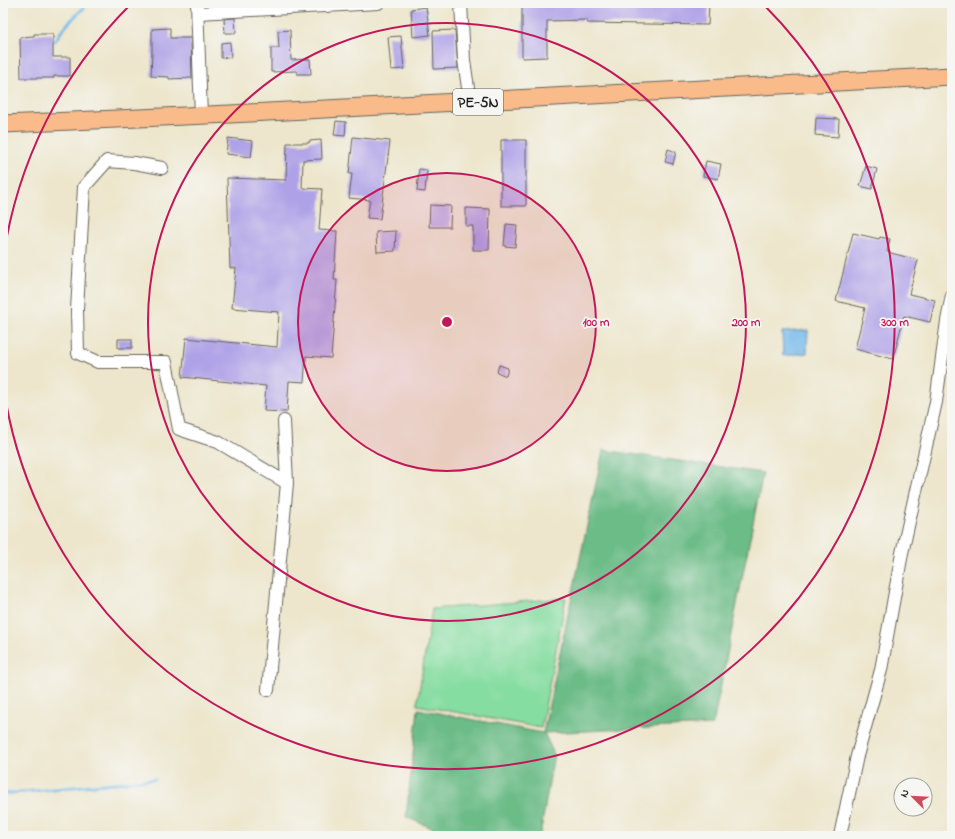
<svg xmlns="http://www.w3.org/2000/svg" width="955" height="839" font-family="'Indie Flower',sans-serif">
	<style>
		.green { fill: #86dda1; stroke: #517c5e }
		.forest { fill: #6cbc87; stroke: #446c52 }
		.water { fill: #75b9eb; stroke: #486a84 }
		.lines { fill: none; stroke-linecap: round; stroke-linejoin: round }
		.stream { stroke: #75b9eb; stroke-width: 3 }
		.building { fill: #afa1e7 }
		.minor-casing { stroke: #65635a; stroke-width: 14 }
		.highway-casing { stroke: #65635a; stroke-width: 19 }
		.minor { stroke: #fff; stroke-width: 12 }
		.highway { stroke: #fabb8b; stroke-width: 17 }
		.ring { fill: none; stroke: #c2185b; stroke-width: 2 }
		.labels { text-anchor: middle; stroke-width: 3.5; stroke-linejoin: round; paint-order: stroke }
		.shield { fill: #f6f6f2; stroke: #5d5d5c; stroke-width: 1 }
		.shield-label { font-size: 15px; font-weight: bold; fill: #1c1c1c }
		.centre { fill: #c2185b; stroke: #f6f6f2; stroke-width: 2 }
		.ring-label { font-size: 12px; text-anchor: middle; font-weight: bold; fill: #c2185b; stroke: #f6f6f2; stroke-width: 3.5; stroke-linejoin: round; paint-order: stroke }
	</style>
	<rect width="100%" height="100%" fill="#f6f6f2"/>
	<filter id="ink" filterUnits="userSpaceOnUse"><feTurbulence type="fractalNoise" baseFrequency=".025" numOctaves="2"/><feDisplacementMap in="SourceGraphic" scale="8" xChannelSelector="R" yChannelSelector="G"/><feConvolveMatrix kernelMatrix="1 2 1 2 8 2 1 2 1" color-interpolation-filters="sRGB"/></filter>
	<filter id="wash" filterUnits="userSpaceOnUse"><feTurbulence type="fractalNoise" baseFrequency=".012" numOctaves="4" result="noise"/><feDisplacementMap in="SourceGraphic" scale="16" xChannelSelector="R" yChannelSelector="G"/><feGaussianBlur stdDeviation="0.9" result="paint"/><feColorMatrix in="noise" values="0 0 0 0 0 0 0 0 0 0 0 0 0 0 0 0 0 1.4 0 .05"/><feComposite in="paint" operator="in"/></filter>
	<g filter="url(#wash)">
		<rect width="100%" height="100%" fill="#ede6cc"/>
		<path class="green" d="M 566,598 L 541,728 L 417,705 L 432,609 Z"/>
		<path class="forest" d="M 603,450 L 763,473 L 713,725 L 544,733 L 554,754 L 540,836 L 482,836 L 439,831 L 406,817 L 418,709 L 543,733 Z"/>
		<path class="water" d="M 808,330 L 807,353 L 783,356 L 782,332 Z"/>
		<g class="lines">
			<path class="stream" d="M 55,41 C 63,26 77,15 89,3
				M 3,794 L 155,779"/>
		</g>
		<g id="blocks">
			<path class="building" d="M 522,3 L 709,3 L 708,25 L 587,23 L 587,20 L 547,21 L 547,57 L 522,58 Z
				M 426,7 L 430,35 L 413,37 L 411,9 Z
				M 235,18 L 236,33 L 225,33 L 224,19 Z
				M 170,28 L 170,38 L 191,38 L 192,78 L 169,79 L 169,77 L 151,76 L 152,53 L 152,29 Z
				M 290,30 L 291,60 L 310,59 L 311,74 L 297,74 L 297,71 L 271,72 L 271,48 L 279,48 L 278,31 Z
				M 455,30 L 458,68 L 434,69 L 433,31 Z
				M 34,34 L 53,34 L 53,57 L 70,57 L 70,76 L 54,76 L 54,78 L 21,78 L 20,37 L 34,36 Z
				M 401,36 L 404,69 L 391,70 L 388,37 Z
				M 230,42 L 231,57 L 221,58 L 221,43 Z
				M 816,118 L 839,119 L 838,137 L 815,135 Z
				M 336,121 L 346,122 L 345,136 L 334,135 Z
				M 353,137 L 390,141 L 380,219 L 367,218 L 370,200 L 349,198 L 352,174 L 349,174 Z
				M 228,138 L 253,141 L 251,157 L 226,154 Z
				M 321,140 L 322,159 L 303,160 L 302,188 L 322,189 L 319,230 L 337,231 L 334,280 L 337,280 L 331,358 L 306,356 L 304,382 L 289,381 L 287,412 L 264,411 L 266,386 L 182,377 L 186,338 L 277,347 L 279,312 L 232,308 L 236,268 L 230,268 L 227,178 L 286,180 L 287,143 L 309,143 L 309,141 Z
				M 501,140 L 526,140 L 526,206 L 501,206 Z
				M 668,149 L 676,152 L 673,164 L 665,162 Z
				M 706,161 L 721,164 L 718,179 L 703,176 Z
				M 866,166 L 877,169 L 872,189 L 860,186 Z
				M 419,169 L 427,170 L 425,192 L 417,191 Z
				M 430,205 L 451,206 L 450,227 L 429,227 Z
				M 466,208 L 490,209 L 489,250 L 473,250 L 473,226 L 466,226 Z
				M 506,224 L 517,225 L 515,247 L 504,246 Z
				M 396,231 L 395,251 L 377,252 L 376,232 Z
				M 853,233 L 879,239 L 880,237 L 890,239 L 887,252 L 918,260 L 909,294 L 935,300 L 930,322 L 904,316 L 893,359 L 855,349 L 865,308 L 836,301 Z
				M 118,339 L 132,339 L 132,348 L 118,348 Z
				M 499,365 L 508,368 L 506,376 L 497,372 Z"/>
		</g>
	</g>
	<g filter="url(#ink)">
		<use href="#blocks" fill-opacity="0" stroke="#65635a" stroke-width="1"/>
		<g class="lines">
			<g class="minor-casing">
				<path id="minor" d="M 197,3 L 201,116
					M 461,3 L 464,60 L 470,102
					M 198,13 L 378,3
					M 162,168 L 134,163 L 107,161 L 84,187 L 77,310 L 78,353 L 98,362 L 166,362 L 179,429 L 218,442 L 287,483
					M 268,690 L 287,483 L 284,421
					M 840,836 L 857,756 L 881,670 L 902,553 L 936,402 L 947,321 L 952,295"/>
			</g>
			<g class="highway-casing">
				<path id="highway" d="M 3,124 L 230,114 L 952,76"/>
			</g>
			<use href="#minor" class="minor"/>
			<use href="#highway" class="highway"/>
		</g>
	</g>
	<circle cx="447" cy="322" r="149" fill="#c2185b" fill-opacity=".12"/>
	<g class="ring">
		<circle cx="447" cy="322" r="149"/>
		<circle cx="447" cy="322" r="299"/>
		<path d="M3 260A448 448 0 0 1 130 5M764 5A448 448 0 1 1 3 384"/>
	</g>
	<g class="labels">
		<rect class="shield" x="453" y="89" width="50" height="26" rx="3"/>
		<g class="shield-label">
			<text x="478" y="107">PE-5N</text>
		</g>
	</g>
	<circle cx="447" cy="322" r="6" class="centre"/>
	<g class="ring-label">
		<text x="596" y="326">100 m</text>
		<text x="746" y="326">200 m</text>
		<text x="895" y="326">300 m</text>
	</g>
	<rect width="955" height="839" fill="none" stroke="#f6f6f2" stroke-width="16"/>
	<g transform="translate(913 797) rotate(294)"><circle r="19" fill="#f6f6f2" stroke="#9f9f9c"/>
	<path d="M0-3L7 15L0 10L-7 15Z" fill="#d1495b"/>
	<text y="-6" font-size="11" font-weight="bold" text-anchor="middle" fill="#1c1c1c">N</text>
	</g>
</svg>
